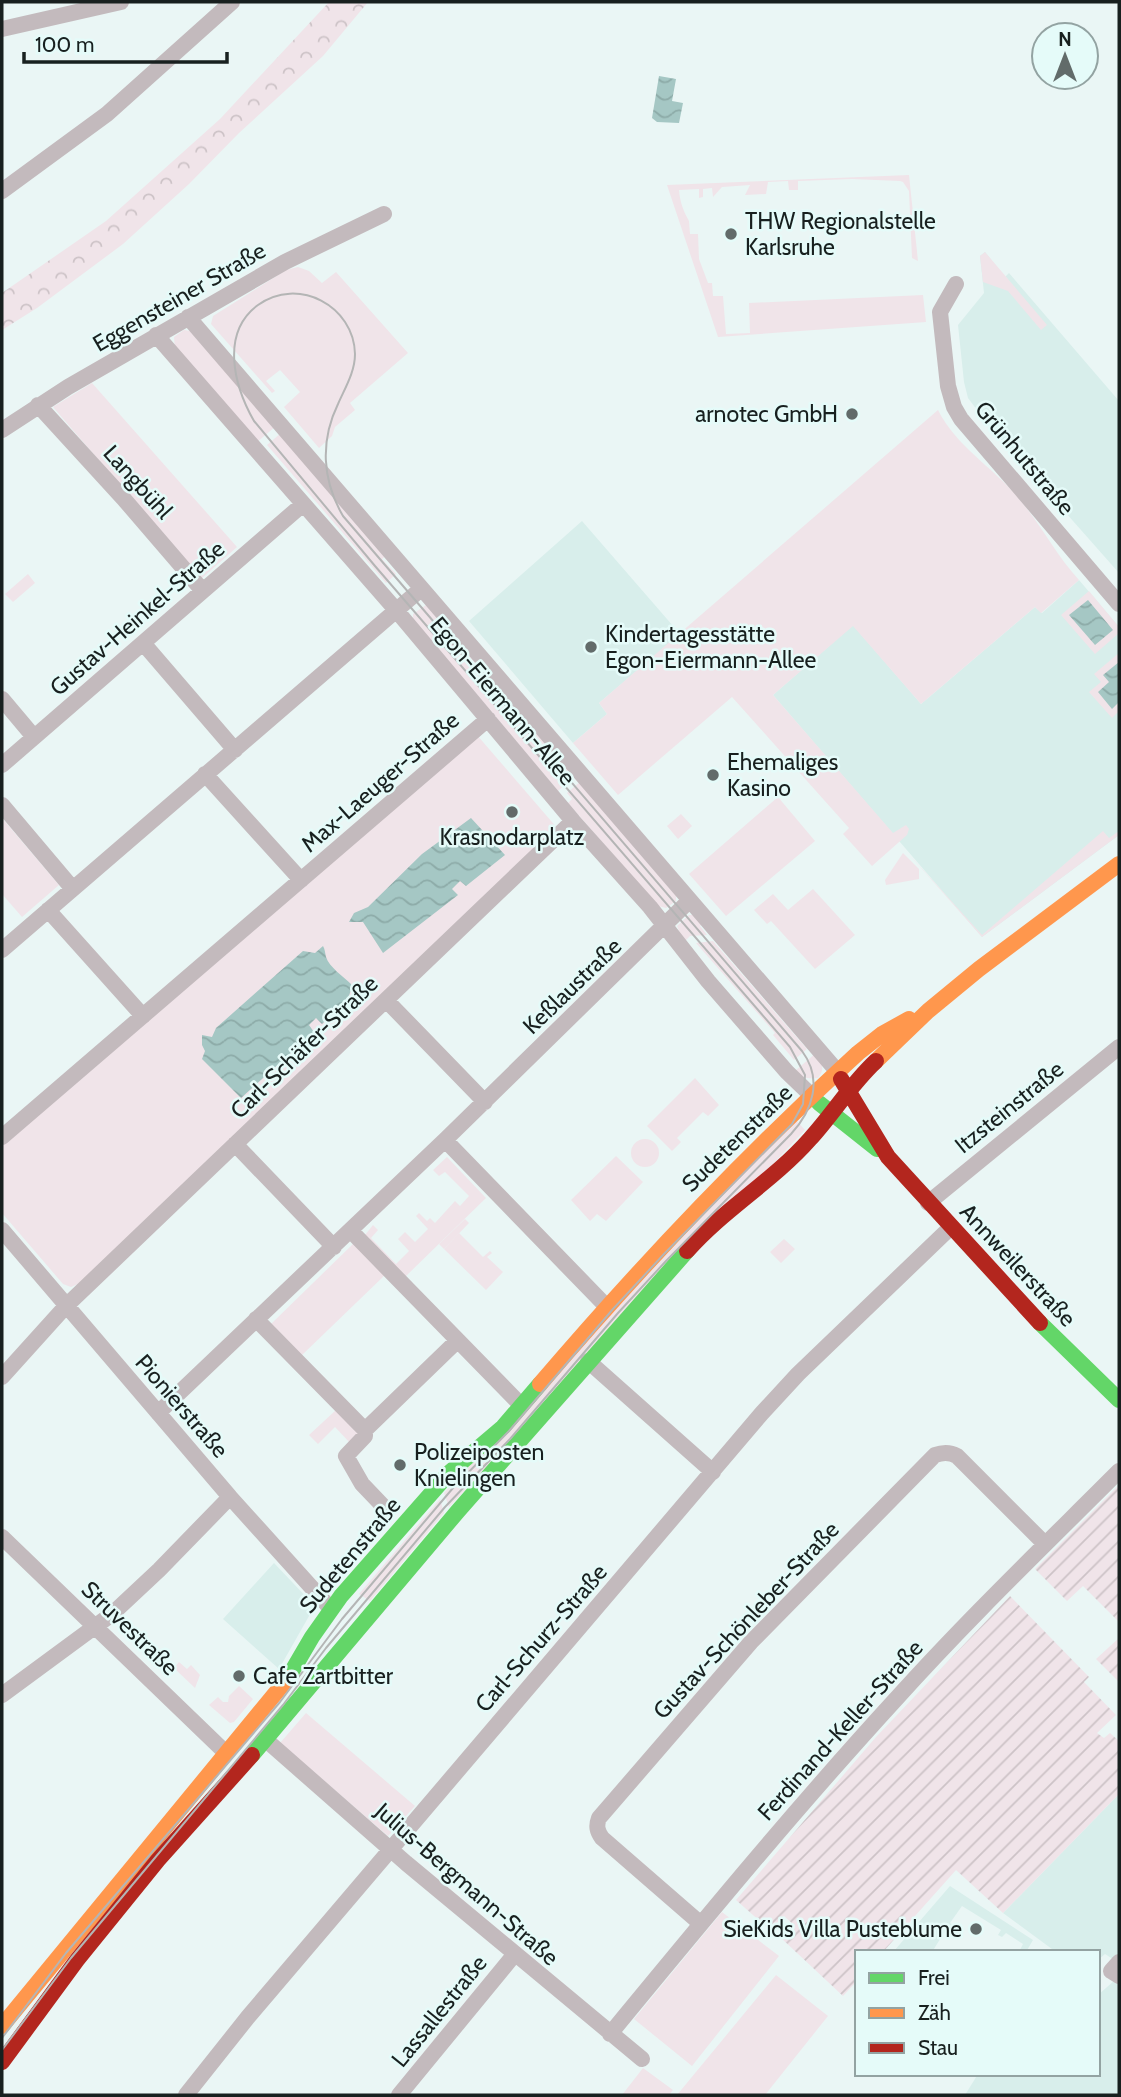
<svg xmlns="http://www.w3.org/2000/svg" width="1121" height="2097" font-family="Cabin,sans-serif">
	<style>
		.built { fill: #d8eeeb }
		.green { fill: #f0e4e9 }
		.forest { fill: url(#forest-crowns) }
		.garden { fill: url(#garden-furrows) }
		.water { fill: url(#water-waves) }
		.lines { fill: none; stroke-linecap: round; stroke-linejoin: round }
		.street { stroke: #c3babd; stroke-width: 16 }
		.fast { stroke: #63d668; stroke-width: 16 }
		.slow { stroke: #ff974d; stroke-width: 16 }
		.jam { stroke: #b3261e; stroke-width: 16 }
		.tram { stroke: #b4b5b5; stroke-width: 2 }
		.poi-dot { fill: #626b6a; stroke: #e5fbf9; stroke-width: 2.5 }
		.labels { text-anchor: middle; stroke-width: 5; stroke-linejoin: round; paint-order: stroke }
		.poi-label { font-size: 23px; fill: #18201f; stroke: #e5fbf9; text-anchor: start }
		.street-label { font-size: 23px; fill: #18201f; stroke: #e5fbf9 }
	</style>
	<defs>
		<pattern id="forest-crowns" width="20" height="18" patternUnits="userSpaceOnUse" patternTransform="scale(1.75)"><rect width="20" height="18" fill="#f0e4e9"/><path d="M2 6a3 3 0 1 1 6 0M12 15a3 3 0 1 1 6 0" fill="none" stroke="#cdc3c7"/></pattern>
		<pattern id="garden-furrows" width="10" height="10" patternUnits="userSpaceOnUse" patternTransform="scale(1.75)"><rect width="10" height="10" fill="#f0e4e9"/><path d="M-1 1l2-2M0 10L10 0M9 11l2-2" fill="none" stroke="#cdc3c7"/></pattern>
		<pattern id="water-waves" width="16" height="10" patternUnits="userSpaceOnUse" patternTransform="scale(1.75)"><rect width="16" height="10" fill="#a5c7c4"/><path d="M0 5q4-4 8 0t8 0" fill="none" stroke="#8daba8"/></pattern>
	</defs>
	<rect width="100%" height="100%" fill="#eaf6f5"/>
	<path class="built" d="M 985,252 L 1005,277 L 1009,273 L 1119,401 L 1119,573 L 989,426 L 968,398 L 964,382 L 958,325 L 984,293 L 980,256 Z
		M 582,521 L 680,634 L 599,703 L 607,714 L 573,743 L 469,621 Z
		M 1079,580 L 1119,627 L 1119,835 L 982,937 L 773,695 L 853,625 L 921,704 L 1035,607 L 1042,613 Z
		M 274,1563 L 312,1603 L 313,1609 L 279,1669 L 223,1619 Z
		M 1119,1794 L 1119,1963 L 1105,1954 L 1098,1960 L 1098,1952 L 1056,1952 L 1003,1913 Z
		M 950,1886 L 1033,1940 L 1026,1952 L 1019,1952 L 1023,1944 L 1006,1933 L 1002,1937 L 998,1935 L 1001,1930 L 962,1906 L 950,1923 L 955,1926 L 952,1931 L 947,1928 L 932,1952 L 894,1951 Z
		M 1115,1980 L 1119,1983 L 1119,2095 L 965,2095 L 978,2074 L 1098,2074 L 1098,1995 Z"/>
	<path class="green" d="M 909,175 L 918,261 L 912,258 L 909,191 L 903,182 L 900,181 L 852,179 L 798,181 L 798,190 L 789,190 L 788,181 L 768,182 L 766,194 L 745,195 L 750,185 L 722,187 L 713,197 L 712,188 L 703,189 L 703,197 L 699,198 L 699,189 L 679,190 C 680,203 684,212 689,221 L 690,234 L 698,234 L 699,259 L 708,283 L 712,283 L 713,296 L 723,296 L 726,334 L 750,333 L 749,303 L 923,295 L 926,322 L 718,337 L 667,185 Z
		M 985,252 L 1047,325 L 1041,330 L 1008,291 L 983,282 L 980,256 Z
		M 298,267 L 309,271 L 322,283 L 336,272 L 408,353 L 350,403 L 355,410 L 335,427 L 332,436 L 319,448 L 284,407 L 300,392 L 280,370 L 266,381 L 275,391 L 272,393 L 211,324 L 213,316 L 286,270 Z
		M 184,330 L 190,331 L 276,426 L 256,443 L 175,349 L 174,337 Z
		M 92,383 L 237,547 L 201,579 L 53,407 Z
		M 938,410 C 957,448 996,469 1021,501 C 1042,527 1057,556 1079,580 L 1041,613 L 1035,607 L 921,704 L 853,626 L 773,695 L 893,833 L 906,825 L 909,829 L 907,835 L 872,866 L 843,834 L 849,828 L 732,697 L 618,795 L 573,743 L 607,714 L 599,703 Z
		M 281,433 L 387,555 L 382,559 L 396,574 L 386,583 L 267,445 Z
		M 28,574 L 35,583 L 13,602 L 5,594 Z
		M 1089,591 L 1119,627 L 1119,633 L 1095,654 L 1061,615 Z
		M 426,605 L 432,608 L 571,768 L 566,772 L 572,778 L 558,791 L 413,619 L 413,614 Z
		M 1119,653 L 1119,711 L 1112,718 L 1089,692 L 1101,682 L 1094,674 Z
		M 477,735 L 558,829 L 78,1284 L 71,1287 L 63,1284 L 2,1213 L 2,1144 Z
		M 581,781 L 676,892 L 676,901 L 666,908 L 658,906 L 568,803 L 572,799 L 567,793 Z
		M 778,797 L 815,841 L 726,916 L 689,874 Z
		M 681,814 L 692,826 L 678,839 L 667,826 Z
		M 2,818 L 59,885 L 22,917 L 2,894 Z
		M 1103,831 L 1109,838 L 1119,831 L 1119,835 L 982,937 L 907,852 L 982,935 Z
		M 903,853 L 919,869 L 919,879 L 886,885 L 885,880 Z
		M 813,889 L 855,935 L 815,969 L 771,921 L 767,924 L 754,910 L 773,894 L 788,910 Z
		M 689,915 L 696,915 L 704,922 L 700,926 L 707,935 L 690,936 L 684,942 L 677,926 Z
		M 713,941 L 807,1049 L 794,1060 L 773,1035 L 775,1033 L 696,943 Z
		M 817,1052 C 821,1061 826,1069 818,1078 C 808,1079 802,1078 795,1071 Z
		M 695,1078 L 719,1105 L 708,1116 L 703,1112 L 677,1138 L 681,1142 L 672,1151 L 647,1126 Z
		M 794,1118 L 805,1130 L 449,1507 L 444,1493 Z
		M631 1153a14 14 0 1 1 28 0a14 14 0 1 1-28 0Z
		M 616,1156 L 643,1182 L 606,1221 L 597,1214 L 590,1221 L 571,1200 Z
		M 447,1157 L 486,1198 L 405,1277 L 365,1235 L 373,1225 L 378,1230 L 371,1238 L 396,1264 L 409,1251 L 398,1239 L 405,1232 L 415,1242 L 428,1229 L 416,1216 L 419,1213 L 427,1221 L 430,1218 L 435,1223 L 455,1201 L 460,1206 L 469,1196 L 445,1172 L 439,1176 L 433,1170 Z
		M 459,1233 L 483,1257 L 490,1251 L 492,1253 L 487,1257 L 503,1272 L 486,1290 L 444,1249 Z
		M 784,1239 L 795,1249 L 781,1263 L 770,1252 Z
		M 354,1243 L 385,1275 L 301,1356 L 271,1324 Z
		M 336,1410 L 360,1436 L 351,1444 L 335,1427 L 318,1444 L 309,1435 Z
		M 440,1499 L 444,1513 L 370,1601 L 359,1594 Z
		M 179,1662 L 187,1669 L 191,1665 L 200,1675 L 195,1688 L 174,1668 Z
		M 239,1686 L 253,1699 L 234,1722 L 230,1723 L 209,1705 L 218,1697 L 223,1702 L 228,1702 L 229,1696 Z
		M 306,1713 L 415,1806 L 388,1836 L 280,1743 Z
		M 722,1912 L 779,1956 L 692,2066 L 634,2019 Z
		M 776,1975 L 828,2016 L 765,2095 L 677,2095 Z
		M 643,2068 L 673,2090 L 669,2095 L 622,2095 Z"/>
	<path class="forest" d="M 329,2 L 368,2 L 323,56 L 239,133 L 189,184 L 123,244 L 37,308 L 2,330 L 2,293 L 106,221 L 220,119 Z"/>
	<path class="garden" d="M 465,1219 L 469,1223 L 444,1249 L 439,1244 Z
		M 1119,1485 L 1119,1622 L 1083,1586 L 1067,1601 L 1035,1569 Z
		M 1010,1596 L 1089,1677 L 1084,1682 L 1116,1715 L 1097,1733 L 1104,1738 L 1110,1733 L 1119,1741 L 1119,1794 L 1003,1913 L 956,1870 L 883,1952 L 857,1952 L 857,1981 L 843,1996 L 781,1938 L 794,1925 L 784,1916 L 770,1930 L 736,1900 L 876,1737 Z
		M 1119,1638 L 1119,1682 L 1096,1659 Z"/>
	<path class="water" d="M 659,76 L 676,79 L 672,101 L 683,103 L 679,123 L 657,122 L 652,118 Z
		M 1088,600 L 1113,630 L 1095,645 L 1069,615 Z
		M 1119,662 L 1119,702 L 1112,709 L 1098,692 L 1109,682 L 1103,675 Z
		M 471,818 L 505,855 L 466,886 L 460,881 L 452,889 L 458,895 L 383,953 L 363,922 L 349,922 L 354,913 L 368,907 L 422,854 Z
		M 323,946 C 325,949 325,953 326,957 C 329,967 344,977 351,984 C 353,1001 333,1013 322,1024 L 316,1018 L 309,1025 L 314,1032 L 241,1098 L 202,1059 L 205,1051 L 202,1045 L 202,1035 L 212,1037 L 216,1028 L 303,951 L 315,953 Z"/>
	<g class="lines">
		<path class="street" d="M 2,29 L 121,2
			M 2,191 L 107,114 L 232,2
			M 956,284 L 940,312 L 948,386 L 954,407 L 961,419 L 1119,604
			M 188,317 L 837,1071
			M 156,335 L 396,610 L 573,821 L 650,907 L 708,981 L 787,1072 L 813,1097
			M 38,405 L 123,498 L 203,591
			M 2,430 L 68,387 L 285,262 L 384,214
			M 143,643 L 235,750
			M 2,699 L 34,737
			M 2,765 L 302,505
			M 205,774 L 301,880
			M 2,805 L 73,889
			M 48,910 L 143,1016
			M 2,950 L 421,589
			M 386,1000 L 485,1102
			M 2,1137 L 488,719
			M 445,1140 L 606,1306
			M 235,1144 L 334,1247
			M 928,1203 L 1119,1047
			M 2,1230 L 230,1497 L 331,1609
			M 351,1231 L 521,1405
			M 256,1319 L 365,1430 L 457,1341
			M 588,1361 L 713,1472
			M 2,1377 L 66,1306 L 573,821
			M 158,1413 L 445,1140 L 689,901
			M 365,1430 L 365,1436 L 346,1456 L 362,1484 L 383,1506
			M 2,1537 L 226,1753
			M 2,1695 L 112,1614 L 159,1570 L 230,1497
			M 266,1740 L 406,1863 L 642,2059
			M 701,1924 L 602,1838 C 597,1831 596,1826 599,1818 L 751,1642 L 935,1455 C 943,1452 950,1452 957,1456 L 1045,1544
			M 1119,1962 L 1111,1971 L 1119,1976
			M 610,2034 C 703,1921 797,1807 896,1699 C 967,1620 1044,1546 1119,1471
			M 186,2095 L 248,2017 L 762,1413 L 798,1374 L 950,1228
			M 399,2095 L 514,1955"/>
		<path class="fast" d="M 819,1103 L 877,1149
			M 1040,1323 L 1119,1400
			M 288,1678 L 312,1637 L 341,1596 L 450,1472 L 503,1427 L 540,1384
			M 252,1755 L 458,1511 L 687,1251"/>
		<path class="slow" d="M 876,1061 L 928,1011 L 979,969 L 1119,864
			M 540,1384 C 640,1267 745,1156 858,1053 L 882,1034 L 909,1019
			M 2,2026 L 288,1678"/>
		<path class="jam" d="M 841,1079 L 888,1157 L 1040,1323
			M 687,1251 C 724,1209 773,1181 810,1139 C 833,1114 851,1084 876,1061
			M 2,2062 L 77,1960 L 158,1860 L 252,1755"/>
		<path class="tram" d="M 2,2038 L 66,1953 L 280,1702 L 342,1619 L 453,1488 L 509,1431 L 613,1309 L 664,1254 L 792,1124 L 803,1104 L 805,1075 L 790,1047 L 375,566 L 254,421 C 234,386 220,333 258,305 C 298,276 354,306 355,354 C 355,372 345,388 338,404 C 320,441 322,480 343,516 L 802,1051 C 823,1079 813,1110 791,1134 L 666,1261 L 618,1313 L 510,1439 L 445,1507 L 326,1648 L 283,1705 L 71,1958 L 2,2050"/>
	</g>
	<g class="poi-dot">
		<circle cx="731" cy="234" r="7"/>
		<circle cx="852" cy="414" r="7"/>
		<circle cx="591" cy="647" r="7"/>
		<circle cx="713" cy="775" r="7"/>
		<circle cx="512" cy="812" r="7"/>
		<circle cx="400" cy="1465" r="7"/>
		<circle cx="239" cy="1676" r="7"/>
		<circle cx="976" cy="1929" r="7"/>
	</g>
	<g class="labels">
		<g class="poi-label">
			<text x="745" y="229">THW Regionalstelle<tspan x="745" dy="26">Karlsruhe</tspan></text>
			<text x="838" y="422" text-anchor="end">arnotec GmbH</text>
			<text x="605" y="642">Kindertagesstätte<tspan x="605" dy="26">Egon-Eiermann-Allee</tspan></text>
			<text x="727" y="770">Ehemaliges<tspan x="727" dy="26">Kasino</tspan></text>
			<text x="512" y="845" text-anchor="middle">Krasnodarplatz</text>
			<text x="414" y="1460">Polizeiposten<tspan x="414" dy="26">Knielingen</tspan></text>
			<text x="253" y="1684">Cafe Zartbitter</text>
			<text x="962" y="1937" text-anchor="end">SieKids Villa Pusteblume</text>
		</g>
		<g class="street-label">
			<text transform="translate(179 297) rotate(-30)" y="8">Eggensteiner Straße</text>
			<text transform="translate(1025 458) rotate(50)" y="8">Grünhutstraße</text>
			<text transform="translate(138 482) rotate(48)" y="8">Langbühl</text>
			<text transform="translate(137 618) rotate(-41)" y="8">Gustav-Heinkel-Straße</text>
			<text transform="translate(503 701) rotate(50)" y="8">Egon-Eiermann-Allee</text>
			<text transform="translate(380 782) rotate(-41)" y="8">Max-Laeuger-Straße</text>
			<text transform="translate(572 986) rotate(-44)" y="8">Keßlaustraße</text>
			<text transform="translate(304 1047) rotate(-44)" y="8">Carl-Schäfer-Straße</text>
			<text transform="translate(1009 1107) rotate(-39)" y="8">Itzsteinstraße</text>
			<text transform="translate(737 1138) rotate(-44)" y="8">Sudetenstraße</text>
			<text transform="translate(1018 1265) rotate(47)" y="8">Annweilerstraße</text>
			<text transform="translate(182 1406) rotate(49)" y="8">Pionierstraße</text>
			<text transform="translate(350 1555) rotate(-50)" y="8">Sudetenstraße</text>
			<text transform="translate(746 1620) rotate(-47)" y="8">Gustav-Schönleber-Straße</text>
			<text transform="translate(130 1628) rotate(44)" y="8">Struvestraße</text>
			<text transform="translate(541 1638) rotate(-49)" y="8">Carl-Schurz-Straße</text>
			<text transform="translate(840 1730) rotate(-48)" y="8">Ferdinand-Keller-Straße</text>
			<text transform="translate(467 1884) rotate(41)" y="8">Julius-Bergmann-Straße</text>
			<text transform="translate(439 2011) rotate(-51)" y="8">Lassallestraße</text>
		</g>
	</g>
	<rect width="1121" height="2097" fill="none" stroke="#18201f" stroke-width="7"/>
	<rect x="855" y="1950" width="245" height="126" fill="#e5fbf9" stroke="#93a3a2" stroke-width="2"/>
	<rect x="869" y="1973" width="35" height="10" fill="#63d668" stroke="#93a3a2" stroke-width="2"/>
	<text x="918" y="1985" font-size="21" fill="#18201f">Frei</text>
	<rect x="869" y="2008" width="35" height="10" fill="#ff974d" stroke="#93a3a2" stroke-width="2"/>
	<text x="918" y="2020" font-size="21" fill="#18201f">Zäh</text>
	<rect x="869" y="2043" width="35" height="10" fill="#b3261e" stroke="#93a3a2" stroke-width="2"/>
	<text x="918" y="2055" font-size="21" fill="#18201f">Stau</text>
	<g transform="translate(1065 56)"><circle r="33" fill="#e5fbf9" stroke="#93a3a2" stroke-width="2"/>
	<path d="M0-5L12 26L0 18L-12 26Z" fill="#626b6a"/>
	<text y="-10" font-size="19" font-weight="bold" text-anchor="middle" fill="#18201f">N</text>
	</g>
	<path d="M24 52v10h203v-10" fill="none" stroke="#18201f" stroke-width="3.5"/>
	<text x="35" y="52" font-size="21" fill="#18201f" stroke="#e5fbf9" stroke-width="5" paint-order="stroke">100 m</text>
</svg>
